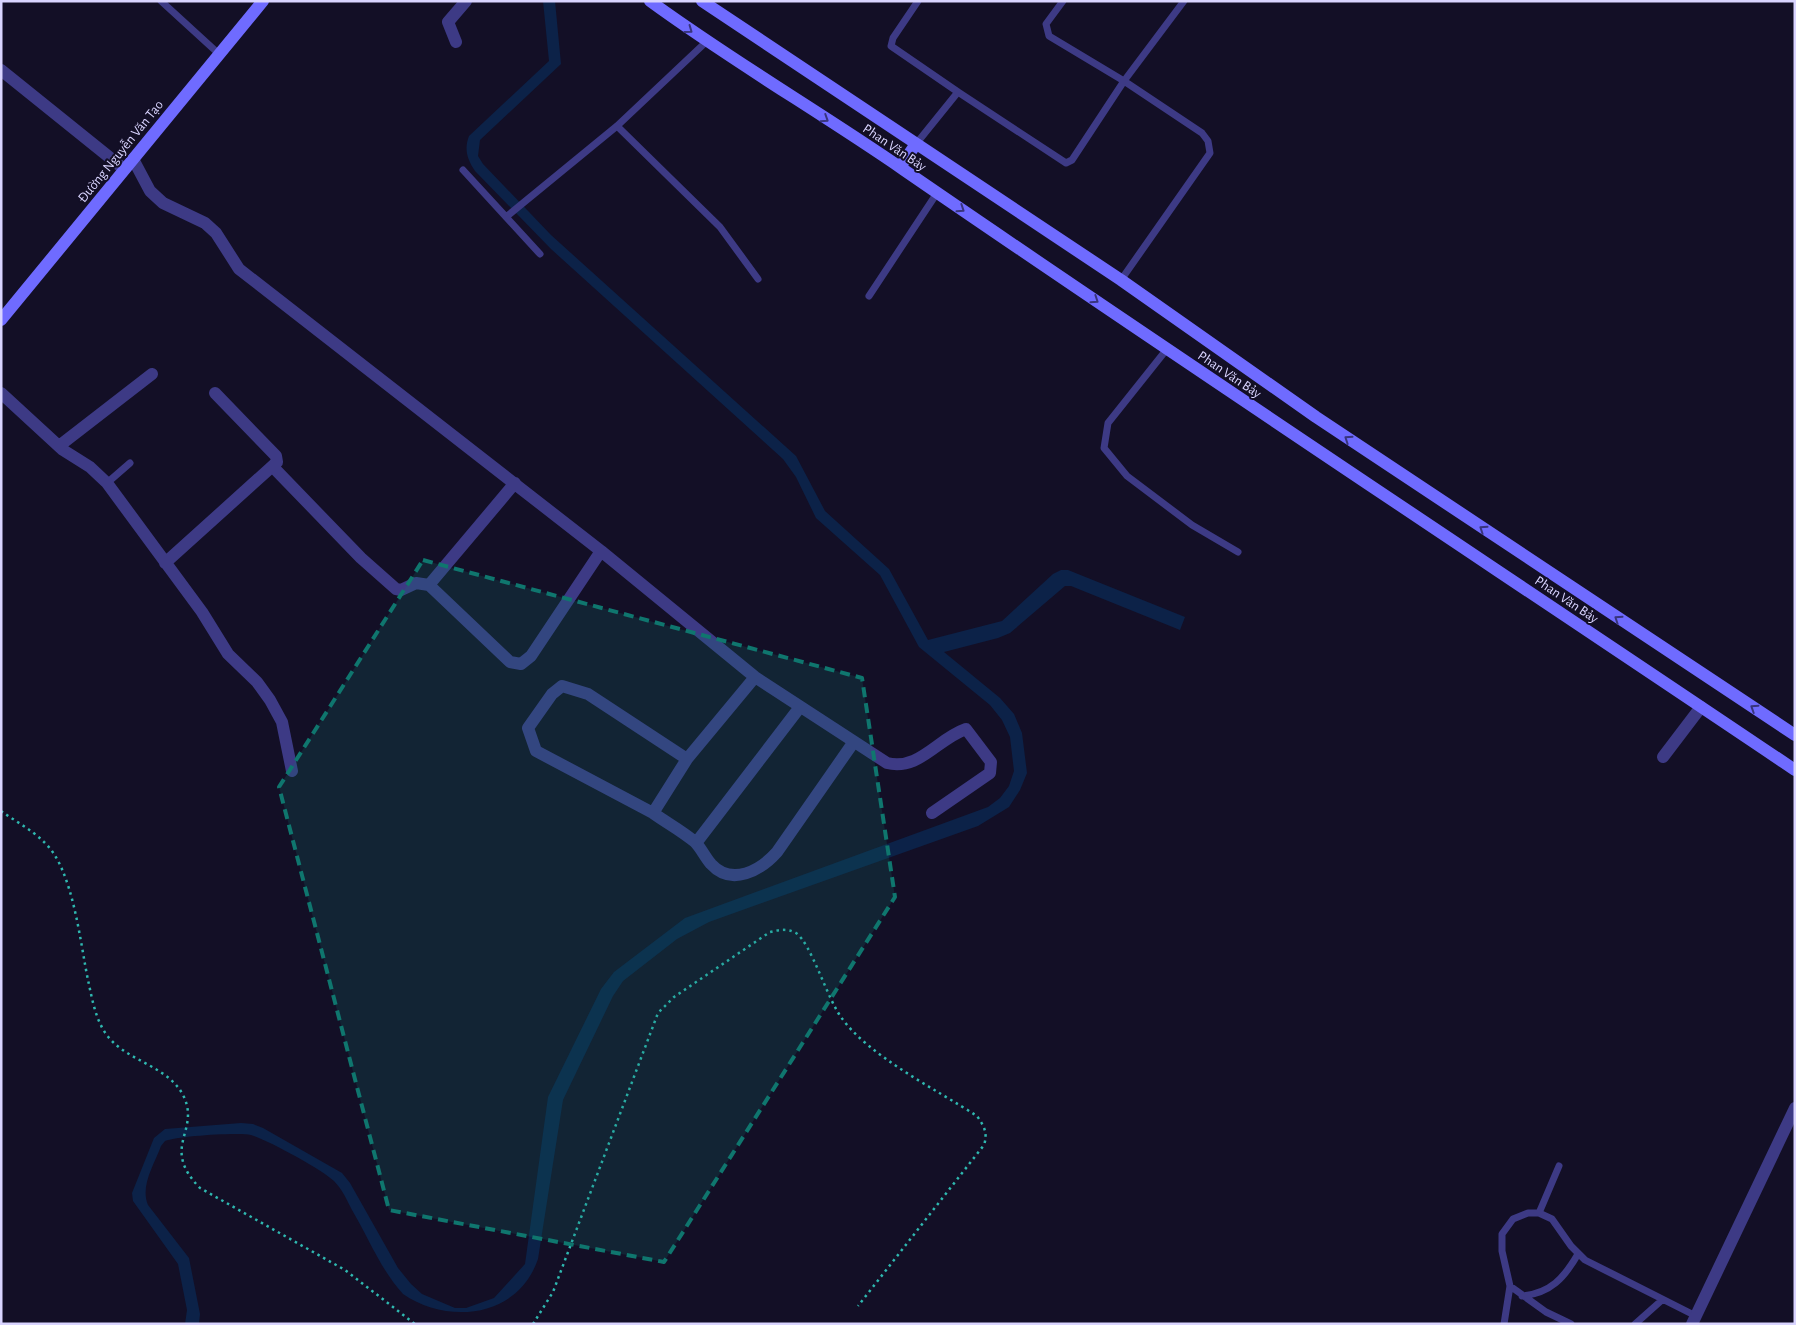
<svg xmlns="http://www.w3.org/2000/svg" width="1796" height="1325" font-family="'Alegreya Sans',sans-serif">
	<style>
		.water { fill: #0c2248 }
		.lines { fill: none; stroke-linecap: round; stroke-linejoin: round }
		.path { stroke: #2fb8b0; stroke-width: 2.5; stroke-dasharray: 2.5 4; stroke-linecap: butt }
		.service { stroke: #3d3a85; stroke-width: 7 }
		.minor { stroke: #3d3a85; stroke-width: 12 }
		.secondary { stroke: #6f6bff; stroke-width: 12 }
		.oneway { stroke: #38347d }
		.marked { fill: #0f766e; fill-opacity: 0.2; stroke: #0f766e; stroke-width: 4; stroke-dasharray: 10 6; stroke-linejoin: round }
		.labels { text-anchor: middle; stroke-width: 4; stroke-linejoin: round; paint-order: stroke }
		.street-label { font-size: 14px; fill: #d9d4ff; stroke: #130f26 }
	</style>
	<rect width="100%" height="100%" fill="#130f26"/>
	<path class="water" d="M 543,1 L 555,1 L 561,64 L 480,140 L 478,156 L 483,164 L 551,235 L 796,456 L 825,511 L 889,569 L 928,640 L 1002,621 L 1053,574 L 1061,570 L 1068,570 L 1185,617 L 1180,630 L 1071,586 L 1065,586 L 1010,633 L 998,638 L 944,652 L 1000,698 L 1014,714 L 1022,733 L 1027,773 L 1020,790 L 1009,807 L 978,826 L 709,922 L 677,939 L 623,981 L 613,996 L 563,1100 L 538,1259 C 518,1318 448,1325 403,1294 C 381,1270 368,1237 352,1210 C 347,1200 342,1189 334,1181 C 323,1170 266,1139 251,1135 C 239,1132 177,1136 165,1141 L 161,1146 C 154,1165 140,1186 148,1205 L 189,1258 L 200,1314 L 199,1323 L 185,1324 L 187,1310 L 178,1264 L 133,1201 L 132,1193 L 154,1138 L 165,1129 L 241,1123 L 253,1124 L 263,1128 L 342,1173 L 350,1183 L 398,1268 L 411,1284 L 422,1294 L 455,1308 L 466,1308 L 494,1298 L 525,1264 L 548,1097 L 601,989 L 614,972 L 685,918 L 988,807 L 1000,798 L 1009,786 L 1014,771 L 1010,737 L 1002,720 L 990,705 L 919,647 L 880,575 L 816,518 L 796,477 L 783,459 L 551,249 L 475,171 C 467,159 464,149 469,136 L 549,61 Z"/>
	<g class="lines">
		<path class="path" d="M 1,811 C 15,821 32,830 44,842 C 73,868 80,942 88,980 C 92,998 95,1018 106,1034 C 126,1062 169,1065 184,1097 C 200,1132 160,1147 200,1188 L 345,1270 L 415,1324
			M 533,1324 L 553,1292 L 658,1013 L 674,997 L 770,932 C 779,930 787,928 796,933 C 811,943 827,998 841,1017 C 867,1055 937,1090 977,1116 C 984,1126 988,1133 984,1145 L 858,1306"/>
		<path class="service" d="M 161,1 L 219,54
			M 918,1 L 893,38 L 891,46 L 958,92
			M 1063,1 L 1046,24 L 1049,36 L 1124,81 L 1202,133 L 1208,141 L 1210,153 L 1121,280
			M 617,126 L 720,227 L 758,279
			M 916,144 L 958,92 L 1066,163 L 1072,160 L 1124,81 L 1184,1
			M 463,170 L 540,254
			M 506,217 L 617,126 L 706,42
			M 869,296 L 937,193
			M 1167,349 L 1108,423 L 1104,448 L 1127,476 L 1192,525 L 1238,552
			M 107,483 L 130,463
			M 1539,1213 L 1559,1166
			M 1510,1286 L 1546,1312 L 1571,1324
			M 1522,1296 C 1551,1293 1564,1278 1578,1254
			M 1504,1324 L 1510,1286 L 1502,1251 L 1502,1234 L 1513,1219 L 1528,1213 L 1539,1213 L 1552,1219 L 1571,1246 L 1585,1260 L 1696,1316
			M 1635,1324 L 1662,1300"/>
		<path class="minor" d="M 456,42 L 448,22 L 466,1
			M 1,70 L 124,169
			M 133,159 L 150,191 L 163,203 L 205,223 L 216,233 L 239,269 L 601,551 L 755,677 L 887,763 C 919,771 937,739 966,729 L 991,762 L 990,773 L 932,813
			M 1,393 L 63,450 L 90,467 L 107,483 L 202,612 L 228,654 L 257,682 L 270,700 L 282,722 L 292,771
			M 59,446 L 152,374
			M 273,467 L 361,558 L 396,589 L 401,590 L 416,583 L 429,585 L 510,662 L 521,664 L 531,656 L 601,551
			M 165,563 L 277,462 L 276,456 L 215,393
			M 429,585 L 515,483
			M 755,677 L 687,759 L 653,813 C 667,823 682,831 695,842 C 701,848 705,857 711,864 C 732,887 761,870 777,852 L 853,743
			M 1663,757 L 1701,707
			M 653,813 L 536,751 L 528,728 L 552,694 L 562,686 L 588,694 L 687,759
			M 696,843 L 800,707
			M 1692,1324 L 1795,1108"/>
		<path class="secondary" d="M 650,1 C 732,61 820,112 904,170 C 1199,373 1498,570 1795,770
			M 702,1 L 1121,280 L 1316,417 L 1795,735
			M 900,167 L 916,144
			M 1,320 L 263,1"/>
	</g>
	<defs><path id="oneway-chevron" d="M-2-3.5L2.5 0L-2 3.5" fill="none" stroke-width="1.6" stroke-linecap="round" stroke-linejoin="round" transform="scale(1.25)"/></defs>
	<g class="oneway">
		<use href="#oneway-chevron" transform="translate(689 30) rotate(36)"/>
		<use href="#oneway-chevron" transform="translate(825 119) rotate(33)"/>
		<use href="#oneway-chevron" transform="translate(961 209) rotate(34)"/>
		<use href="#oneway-chevron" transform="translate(1095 300) rotate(34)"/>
		<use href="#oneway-chevron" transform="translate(1348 439) rotate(-146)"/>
		<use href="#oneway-chevron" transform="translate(1483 529) rotate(-146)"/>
		<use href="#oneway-chevron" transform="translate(1618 619) rotate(-146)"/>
		<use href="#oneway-chevron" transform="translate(1754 708) rotate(-147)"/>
	</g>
	<path class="marked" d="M 423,560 L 862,678 L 895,897 L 664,1262 L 389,1210 L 279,787 Z"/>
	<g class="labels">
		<g class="street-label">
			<text transform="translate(895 147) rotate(34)" y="5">Phan Văn Bảy</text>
			<text transform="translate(120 151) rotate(-51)" y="5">Đường Nguyễn Văn Tạo</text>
			<text transform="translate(1230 374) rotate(34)" y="5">Phan Văn Bảy</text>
			<text transform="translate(1567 599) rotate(34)" y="5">Phan Văn Bảy</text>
		</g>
	</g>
	<rect width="1796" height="1325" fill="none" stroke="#d9d4ff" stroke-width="5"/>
</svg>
